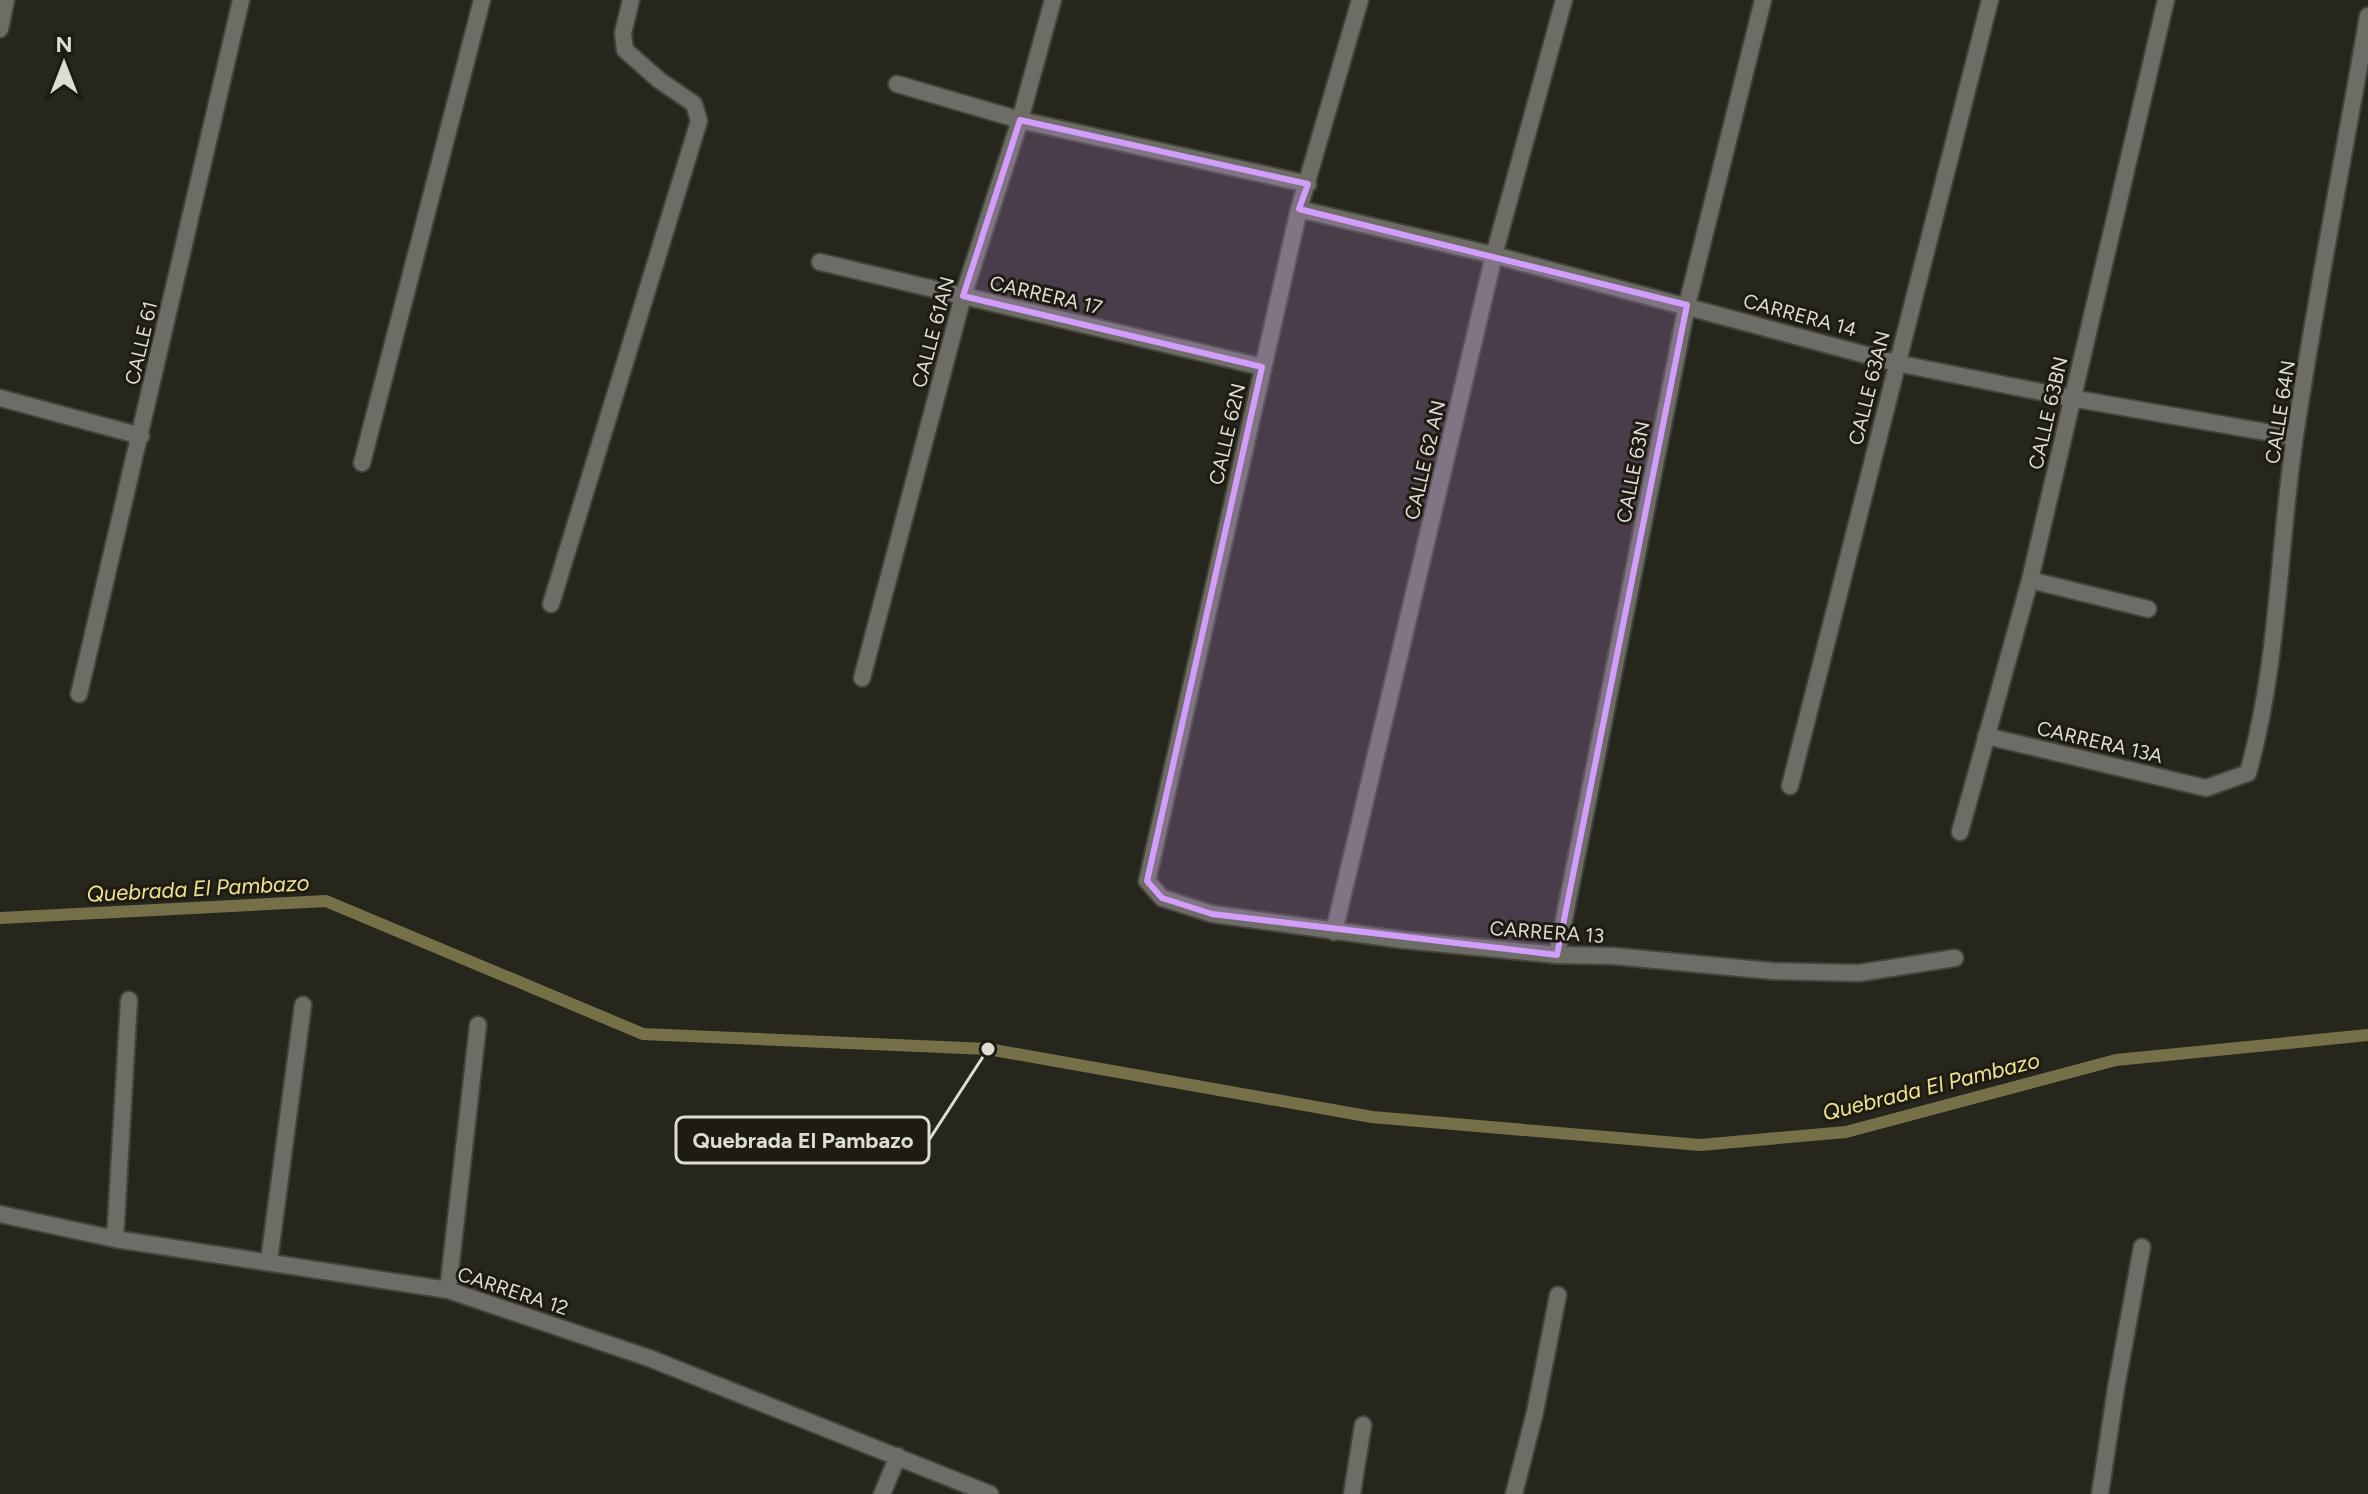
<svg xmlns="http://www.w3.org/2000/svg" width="2368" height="1494" font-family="Figtree,sans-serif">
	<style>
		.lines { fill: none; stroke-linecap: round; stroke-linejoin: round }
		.stream { stroke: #767049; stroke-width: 12 }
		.street-casing { stroke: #44433a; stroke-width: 20 }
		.street { stroke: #6d6c67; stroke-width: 16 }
		.marked { fill: #d29dfd; fill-opacity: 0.2; stroke: #d29dfd; stroke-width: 6; stroke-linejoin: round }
		.labels { text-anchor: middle; stroke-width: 6; stroke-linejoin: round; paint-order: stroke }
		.street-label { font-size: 20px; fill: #dddcd5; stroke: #1e1c12 }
		.water-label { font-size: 22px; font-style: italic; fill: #f0e293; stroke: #1e1c12 }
		.leader { fill: none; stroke: #dddcd5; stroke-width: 3 }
		.callout-dot { fill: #dddcd5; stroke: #1e1c12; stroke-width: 3 }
		.callout { fill: #1e1c12; stroke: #dddcd5; stroke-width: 3 }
		.callout-label { font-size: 22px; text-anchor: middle; font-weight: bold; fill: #dddcd5 }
	</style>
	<rect width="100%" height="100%" fill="#27261c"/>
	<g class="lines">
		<path class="stream" d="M 0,918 L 326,901 L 643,1034 L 988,1049 L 1372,1117 L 1700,1145 L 1846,1132 L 2116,1060 L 2368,1035"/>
		<g class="street-casing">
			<path id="street" d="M 1360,0 L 1299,209 L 1147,881 L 1162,898 L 1212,914 L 1403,940 L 1557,955 L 1613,956 L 1772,971 L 1859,973 L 1955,958
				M 0,29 L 6,0
				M 897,84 L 1020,120 L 1308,184
				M 1299,209 L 1494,255 L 1896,363 L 2071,398 L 2294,437
				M 820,262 L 1262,367
				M 0,398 L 141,436
				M 362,463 L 482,0
				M 2030,580 L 2148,609
				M 551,604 L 699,121 L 694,104 L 659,80 L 625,50 L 623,33 L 631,0
				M 862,678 L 963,296 L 1020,120 L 1053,0
				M 79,694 L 241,0
				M 1986,736 L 2206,788 L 2248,773 C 2279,663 2278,548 2295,436 C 2316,295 2344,155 2368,16
				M 1790,786 L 1990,0
				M 1960,832 L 2030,580 L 2166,0
				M 1334,932 L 1494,255 L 1564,0
				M 1557,955 L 1687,305 L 1763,0
				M 0,1214 L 115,1239 L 448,1290 L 649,1358 L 990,1494
				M 115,1239 L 129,1000
				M 269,1261 L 303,1005
				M 448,1290 L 478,1025
				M 882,1494 L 898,1456
				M 1352,1494 L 1363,1425
				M 1514,1494 L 1535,1412 L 1558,1295
				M 2100,1494 L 2116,1388 L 2142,1247"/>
		</g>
		<use href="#street" class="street"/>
	</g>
	<path class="marked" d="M 1020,120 L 1308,184 L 1299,209 L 1687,305 L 1557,955 L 1212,914 L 1162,898 L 1147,881 L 1262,367 L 963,296 Z"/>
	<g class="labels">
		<g class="street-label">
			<text transform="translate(1046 295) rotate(13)" y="7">CARRERA 17</text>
			<text transform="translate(1800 315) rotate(15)" y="7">CARRERA 14</text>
			<text transform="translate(933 332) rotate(-75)" y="7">CALLE 61AN</text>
			<text transform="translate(141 343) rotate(-77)" y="7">CALLE 61</text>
			<text transform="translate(1869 388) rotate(-76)" y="7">CALLE 63AN</text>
			<text transform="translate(2280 412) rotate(-81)" y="7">CALLE 64N</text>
			<text transform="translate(2048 413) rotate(-77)" y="7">CALLE 63BN</text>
			<text transform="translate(1227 434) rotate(-77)" y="7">CALLE 62N</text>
			<text transform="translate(1425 460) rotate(-77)" y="7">CALLE 62 AN</text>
			<text transform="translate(1633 472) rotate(-79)" y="7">CALLE 63N</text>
			<text transform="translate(2100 742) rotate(13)" y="7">CARRERA 13A</text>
			<text transform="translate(1547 932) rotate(4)" y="7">CARRERA 13</text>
			<text transform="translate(513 1291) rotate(18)" y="7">CARRERA 12</text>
		</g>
		<g class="water-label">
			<text transform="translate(198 888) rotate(-3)" y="8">Quebrada El Pambazo</text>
			<text transform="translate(1931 1086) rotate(-14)" y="8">Quebrada El Pambazo</text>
		</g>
	</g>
	<path class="leader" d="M988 1049L929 1140"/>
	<circle class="callout-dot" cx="988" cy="1049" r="8"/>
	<rect class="callout" x="676" y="1117" width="253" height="46" rx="8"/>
	<g class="callout-label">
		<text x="803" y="1148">Quebrada El Pambazo</text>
	</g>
	<g transform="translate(64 64)" stroke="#1e1c12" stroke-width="6" paint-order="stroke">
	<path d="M0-6L14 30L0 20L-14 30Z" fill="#dddcd5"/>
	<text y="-12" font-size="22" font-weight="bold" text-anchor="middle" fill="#dddcd5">N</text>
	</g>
</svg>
